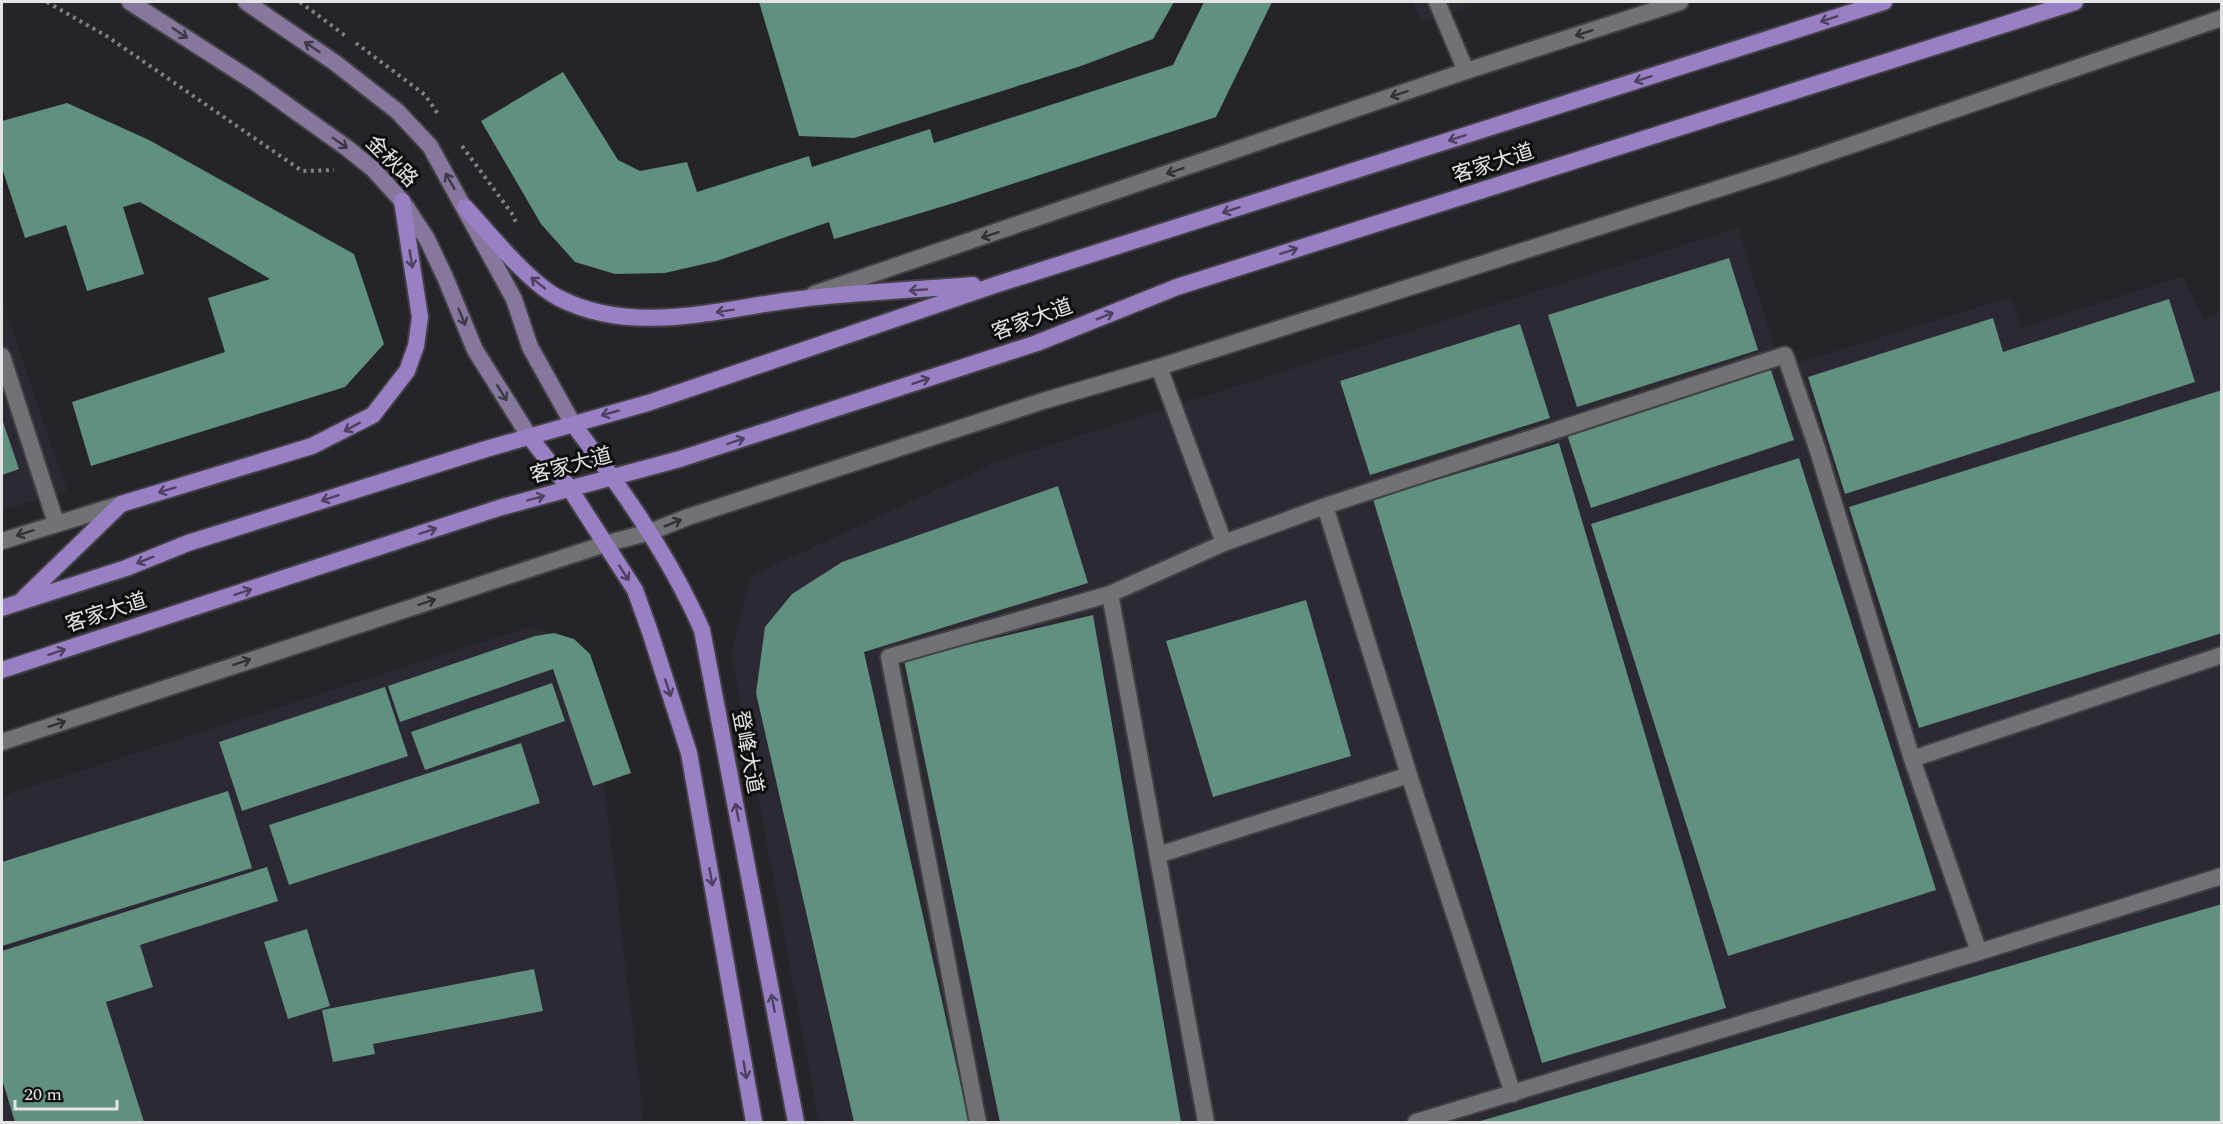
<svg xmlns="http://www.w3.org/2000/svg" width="2223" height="1124" font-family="Spectral,'Noto Sans SC',serif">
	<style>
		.built { fill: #2c2933 }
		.building { fill: #60907f }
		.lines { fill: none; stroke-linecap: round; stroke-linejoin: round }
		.minor-casing { stroke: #414044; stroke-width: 20 }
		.tertiary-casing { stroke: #414044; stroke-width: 20 }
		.secondary-casing { stroke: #414044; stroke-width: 20 }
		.primary-casing { stroke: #414044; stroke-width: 20 }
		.path { stroke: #818083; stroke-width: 4; stroke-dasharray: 3 4.5; stroke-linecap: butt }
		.minor { stroke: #727176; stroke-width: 16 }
		.tertiary { stroke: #727176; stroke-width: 16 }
		.secondary { stroke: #86789d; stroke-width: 16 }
		.primary { stroke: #997fc4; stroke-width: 16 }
		.oneway { stroke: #4d4160 }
		.oneway2 { stroke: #3e3848 }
		.oneway3 { stroke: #313133 }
		.labels { text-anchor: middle; stroke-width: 6; stroke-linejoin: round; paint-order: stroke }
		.street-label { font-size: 21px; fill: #e4e3e6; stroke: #0e0e0f }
	</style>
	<rect width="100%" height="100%" fill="#252428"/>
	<path class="built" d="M 1412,2 L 1485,2 L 1422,22 Z
		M 1738,228 L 1781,368 L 2011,297 L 2021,328 L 2183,276 L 2203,318 L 2222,312 L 2221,1122 L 819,1122 L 731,653 L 751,576 L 996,462 Z
		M 2,299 L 67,490 L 2,511 Z
		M 529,627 L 547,632 L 565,647 L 604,783 L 644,1122 L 2,1122 L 2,796 Z"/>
	<path class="building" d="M 759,2 L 1174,2 L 1153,39 L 1081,66 L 854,138 L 799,136 Z
		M 1204,2 L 1272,2 L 1216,117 L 954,203 L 834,239 L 829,222 L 717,261 L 665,273 L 615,274 L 575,262 L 541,224 L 481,121 L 563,72 L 618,160 L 640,171 L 687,162 L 697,192 L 809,156 L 812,167 L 930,129 L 934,143 L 1173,65 Z
		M 67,103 L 149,140 L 354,254 L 384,344 L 345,387 L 91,466 L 72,402 L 225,352 L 208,298 L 270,279 L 140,202 L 123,207 L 144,274 L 87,291 L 66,225 L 25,238 L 2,168 L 2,121 Z
		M 1729,258 L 1758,350 L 1577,407 L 1548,315 Z
		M 2169,299 L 2195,382 L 1845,494 L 1808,377 L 1993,318 L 2003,352 Z
		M 1520,324 L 1550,418 L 1370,475 L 1340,381 Z
		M 1770,367 L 1794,440 L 1591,508 L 1567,434 Z
		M 2222,390 L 2222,633 L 1919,728 L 1849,507 Z
		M 2,419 L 19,469 L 2,475 Z
		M 1559,443 L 1726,1008 L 1542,1063 L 1373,499 Z
		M 1799,458 L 1936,890 L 1728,956 L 1591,524 Z
		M 1058,486 L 1088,583 L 864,652 L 969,1122 L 854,1122 L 756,693 L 765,627 L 792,594 L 842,562 Z
		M 1306,600 L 1351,756 L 1213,797 L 1166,641 Z
		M 1093,615 L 1181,1122 L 1000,1122 L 904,660 Z
		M 554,633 L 574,639 L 590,654 L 631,773 L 593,786 L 553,669 L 400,722 L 388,686 L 535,636 Z
		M 552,683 L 565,721 L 425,770 L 411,732 Z
		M 385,687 L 408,756 L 242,811 L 219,742 Z
		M 521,743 L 540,803 L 289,885 L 269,825 Z
		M 228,791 L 252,868 L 2,946 L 2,862 Z
		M 267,867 L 278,901 L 140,945 L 153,987 L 106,1002 L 144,1122 L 15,1122 L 2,1079 L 2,951 Z
		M 2222,904 L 2222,1122 L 1477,1122 Z
		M 307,929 L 330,1006 L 288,1019 L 264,942 Z
		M 534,969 L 543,1011 L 373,1044 L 375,1054 L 333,1062 L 322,1010 Z"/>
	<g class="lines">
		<g class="minor-casing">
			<path id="minor" d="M 1437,2 L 1466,71
				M 2,356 L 56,523
				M 1159,367 L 1224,543 L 1325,506 L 1409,775 L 1513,1094
				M 1325,506 L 1785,355 L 1818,451 L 1912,759 L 1979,952
				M 1912,759 L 2222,655
				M 1158,855 L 1409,775
				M 978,1122 L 889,657 L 1110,594
				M 1206,1122 L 1110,594 L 1224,543
				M 1416,1122 L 1979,952 L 2222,876"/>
		</g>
		<g class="tertiary-casing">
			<path id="tertiary" d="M 814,294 L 1466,71 L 1680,2
				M 2,541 L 121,504
				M 2,742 L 605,544 L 650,532 L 688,517 L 1043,401 L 1159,367 L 1799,163 L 2222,18"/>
		</g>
		<g class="secondary-casing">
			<path id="secondary" d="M 130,2 L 256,83 L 347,148 L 373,169 L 402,201 L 427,239 L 445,277 L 475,350 L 529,436
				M 246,2 L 334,62 L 397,111 L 430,146 L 514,299 L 530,347 L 573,424"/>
		</g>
		<g class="primary-casing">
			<path id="primary" d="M 465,207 C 489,233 529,283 559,298 C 635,337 722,308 800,299 C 857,292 915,290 973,285
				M 573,424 C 622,489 669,555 702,630 L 796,1122
				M 529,436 L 570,489 L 635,590 L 650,632 L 689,753 L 754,1122
				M 24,598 L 121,504 L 312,446 L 373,415 L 407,371 L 416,346 L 420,317 L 402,201
				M 2,608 L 126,568 L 188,543 L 486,449 L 648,403 L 998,284 L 1884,2
				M 2,670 L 502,507 L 680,459 L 1037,343 L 1177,287 L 2075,2"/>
		</g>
		<path class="path" d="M 47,2 L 108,37 L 302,171 L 334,170
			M 300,2 L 347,37
			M 356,43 L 425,95 L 438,114
			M 462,146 L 513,215 L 516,223"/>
		<use href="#minor" class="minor"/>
		<use href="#tertiary" class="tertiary"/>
		<use href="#secondary" class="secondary"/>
		<use href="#primary" class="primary"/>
	</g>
	<defs><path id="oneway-shaft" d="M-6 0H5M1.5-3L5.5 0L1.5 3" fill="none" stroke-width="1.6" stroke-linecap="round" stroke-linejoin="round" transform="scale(1.5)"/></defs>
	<g class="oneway">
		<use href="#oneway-shaft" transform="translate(1829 19) rotate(162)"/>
		<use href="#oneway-shaft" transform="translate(1643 79) rotate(162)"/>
		<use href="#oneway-shaft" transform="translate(1457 138) rotate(162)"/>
		<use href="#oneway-shaft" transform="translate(1231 210) rotate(162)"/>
		<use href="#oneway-shaft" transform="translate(1289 251) rotate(-18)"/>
		<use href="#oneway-shaft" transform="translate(411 259) rotate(81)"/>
		<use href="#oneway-shaft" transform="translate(538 283) rotate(-142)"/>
		<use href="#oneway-shaft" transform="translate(918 290) rotate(176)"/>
		<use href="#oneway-shaft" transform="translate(725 311) rotate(171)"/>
		<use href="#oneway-shaft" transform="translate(1105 316) rotate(-22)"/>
		<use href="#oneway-shaft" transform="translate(921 381) rotate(-18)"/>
		<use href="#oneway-shaft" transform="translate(610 413) rotate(164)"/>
		<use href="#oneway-shaft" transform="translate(352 427) rotate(151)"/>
		<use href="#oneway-shaft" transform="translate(736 441) rotate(-18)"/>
		<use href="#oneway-shaft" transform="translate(167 490) rotate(163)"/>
		<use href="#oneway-shaft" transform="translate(330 498) rotate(162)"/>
		<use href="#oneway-shaft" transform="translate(536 498) rotate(-15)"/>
		<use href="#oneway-shaft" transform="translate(428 531) rotate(-18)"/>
		<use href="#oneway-shaft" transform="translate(145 560) rotate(158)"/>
		<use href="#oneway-shaft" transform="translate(624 573) rotate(57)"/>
		<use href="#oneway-shaft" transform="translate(243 592) rotate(-18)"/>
		<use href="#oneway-shaft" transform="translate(57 652) rotate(-18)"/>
		<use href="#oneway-shaft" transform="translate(668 688) rotate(72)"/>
		<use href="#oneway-shaft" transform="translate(737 812) rotate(-101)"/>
		<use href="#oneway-shaft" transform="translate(711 877) rotate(80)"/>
		<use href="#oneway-shaft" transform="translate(773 1003) rotate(-101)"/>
		<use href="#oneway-shaft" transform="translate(745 1070) rotate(80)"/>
	</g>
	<g class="oneway2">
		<use href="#oneway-shaft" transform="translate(180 33) rotate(34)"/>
		<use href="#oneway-shaft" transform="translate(312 47) rotate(-146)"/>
		<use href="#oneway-shaft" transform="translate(340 143) rotate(35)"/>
		<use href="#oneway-shaft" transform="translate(450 181) rotate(-120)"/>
		<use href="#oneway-shaft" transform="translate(462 317) rotate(68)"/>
		<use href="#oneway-shaft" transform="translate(502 393) rotate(58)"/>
	</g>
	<g class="oneway3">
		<use href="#oneway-shaft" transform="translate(1584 33) rotate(162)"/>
		<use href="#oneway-shaft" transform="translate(1399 94) rotate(161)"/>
		<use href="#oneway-shaft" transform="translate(1175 171) rotate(161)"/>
		<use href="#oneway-shaft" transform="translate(990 235) rotate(161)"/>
		<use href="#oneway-shaft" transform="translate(673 523) rotate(-22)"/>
		<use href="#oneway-shaft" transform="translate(25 533) rotate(162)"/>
		<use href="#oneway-shaft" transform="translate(427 602) rotate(-18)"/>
		<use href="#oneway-shaft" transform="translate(242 662) rotate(-18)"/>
		<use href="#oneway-shaft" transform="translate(57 724) rotate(-19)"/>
	</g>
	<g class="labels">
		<g class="street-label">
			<text transform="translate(392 161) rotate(45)" y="7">金秋路</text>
			<text transform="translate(1493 163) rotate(-18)" y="7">客家大道</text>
			<text transform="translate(1032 319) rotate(-20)" y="7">客家大道</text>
			<text transform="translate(571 465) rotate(-15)" y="7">客家大道</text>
			<text transform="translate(106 612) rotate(-18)" y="7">客家大道</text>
			<text transform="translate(748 752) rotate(79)" y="7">登峰大道</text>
		</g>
	</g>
	<rect width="2223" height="1124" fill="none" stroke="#e4e3e6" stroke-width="6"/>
	<path d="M15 1100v9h102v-9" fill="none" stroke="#e4e3e6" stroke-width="3"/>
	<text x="24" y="1100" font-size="18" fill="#e4e3e6" stroke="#0e0e0f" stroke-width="4.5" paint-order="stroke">20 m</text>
</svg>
